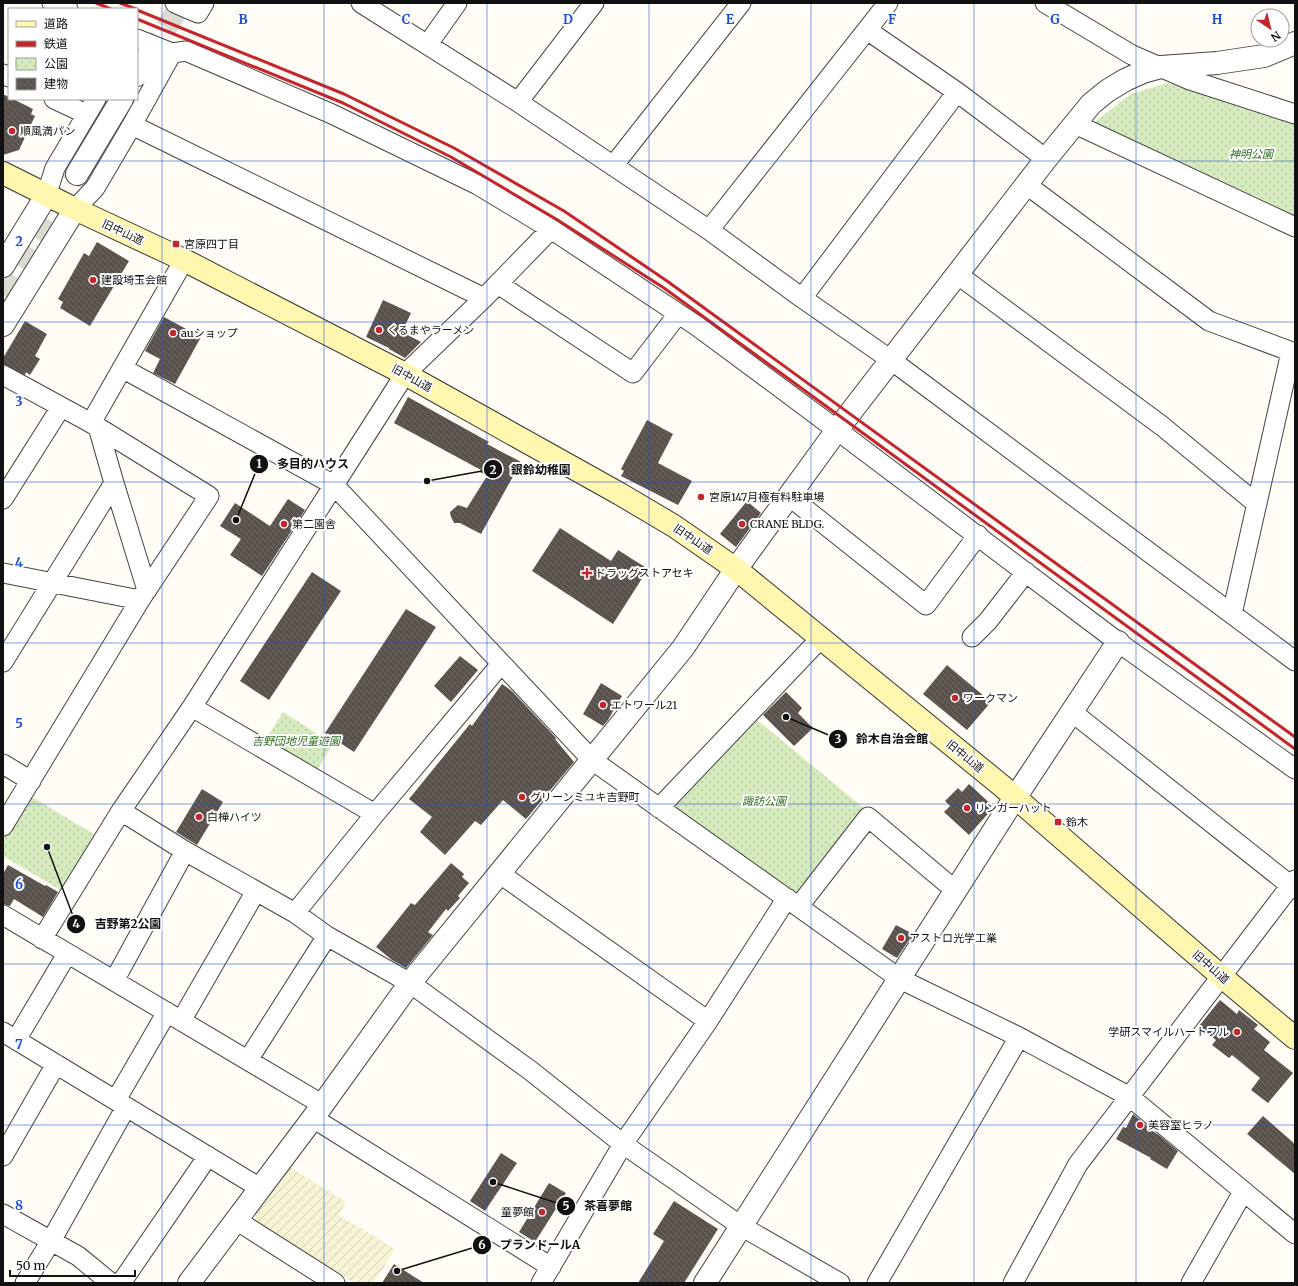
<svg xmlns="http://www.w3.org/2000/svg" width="1298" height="1286" font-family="Merriweather,'Noto Sans JP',serif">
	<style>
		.farmland { fill: url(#farmland-furrows) }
		.park { fill: url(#park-dots) }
		.building { fill: url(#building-back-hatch) }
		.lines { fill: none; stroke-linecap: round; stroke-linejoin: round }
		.tertiary-tunnel { stroke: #dbdad3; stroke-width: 22; stroke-dasharray: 22 11; stroke-linecap: butt }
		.minor-casing { stroke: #444; stroke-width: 21 }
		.tertiary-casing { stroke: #444; stroke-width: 24 }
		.secondary-casing { stroke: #333; stroke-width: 24 }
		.minor { stroke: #fff; stroke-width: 19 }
		.tertiary { stroke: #fff; stroke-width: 22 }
		.secondary { stroke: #fff6b0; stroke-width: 22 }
		.rail { stroke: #c4262e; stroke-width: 3 }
		.grid { fill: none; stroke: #1d4ed8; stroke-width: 1; stroke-opacity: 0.55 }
		.poi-dot { fill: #c4262e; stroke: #fff; stroke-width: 1.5 }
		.labels { text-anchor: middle; stroke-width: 4; stroke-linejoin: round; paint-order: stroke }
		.poi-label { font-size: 11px; fill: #111; stroke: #fff; text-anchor: start }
		.park-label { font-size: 11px; font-style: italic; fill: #2f6b1f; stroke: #fff }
		.street-label { font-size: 11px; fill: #111; stroke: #fff }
		.grid-label { font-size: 13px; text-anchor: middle; font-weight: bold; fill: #1d4ed8; stroke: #fff; stroke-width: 4; stroke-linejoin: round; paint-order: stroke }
		.leader { fill: none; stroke: #111; stroke-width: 1.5 }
		.callout-dot { fill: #111; stroke: #fff; stroke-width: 1.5 }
		.mark-label { font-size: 12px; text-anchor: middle; font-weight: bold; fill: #fff }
		.callout-label { font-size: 12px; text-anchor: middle; font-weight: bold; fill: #111; stroke: #fff; stroke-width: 4; stroke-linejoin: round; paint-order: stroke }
	</style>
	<defs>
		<pattern id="farmland-furrows" width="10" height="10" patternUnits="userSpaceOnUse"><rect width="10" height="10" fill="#f6f3d4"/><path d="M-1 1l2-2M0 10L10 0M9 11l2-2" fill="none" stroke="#d2cfb5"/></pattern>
		<pattern id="park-dots" width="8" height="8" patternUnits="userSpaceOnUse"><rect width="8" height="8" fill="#d5ebbd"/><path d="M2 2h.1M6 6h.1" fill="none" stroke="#b6c8a1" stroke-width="1.8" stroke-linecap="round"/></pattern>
		<pattern id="building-back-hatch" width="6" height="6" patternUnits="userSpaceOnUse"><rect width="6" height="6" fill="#5a524d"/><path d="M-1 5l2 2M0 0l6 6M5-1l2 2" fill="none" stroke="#6d6662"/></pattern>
	</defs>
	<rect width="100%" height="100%" fill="#fffdf5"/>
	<path class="farmland" d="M 290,1167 L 346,1202 L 339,1215 L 395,1249 L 374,1283 L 354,1283 L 256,1222 L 255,1215 Z"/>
	<path class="park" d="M 1167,83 L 1295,124 L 1295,222 L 1092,124 L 1131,94 Z
		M 283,712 L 333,744 L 315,773 L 269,746 L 266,739 Z
		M 756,719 L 866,810 L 798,894 L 671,807 Z
		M 29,795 L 97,836 L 64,892 L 3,856 L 3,838 Z"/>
	<path class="building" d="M 3,94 L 9,97 L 9,99 L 13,99 L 33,109 L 31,114 L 35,116 L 19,150 L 3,155 Z
		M 97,242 L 129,261 L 90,326 L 60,308 L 63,302 L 58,299 L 84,253 L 89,256 Z
		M 383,300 L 411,313 L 402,332 L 421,342 L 405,358 L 389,349 L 389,348 L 366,337 Z
		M 164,317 L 201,337 L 175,384 L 153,373 L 160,359 L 145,351 Z
		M 25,321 L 47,334 L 35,356 L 40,359 L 30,375 L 26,372 L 25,375 L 3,364 L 3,358 Z
		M 408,397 L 489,442 L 487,444 L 521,462 L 481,534 L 460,523 L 454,523 L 451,517 L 450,512 L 458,505 L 467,508 L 487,476 L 480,472 L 481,470 L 394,423 Z
		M 647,420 L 673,434 L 658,463 L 692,481 L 678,505 L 621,476 L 624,471 L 621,469 Z
		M 288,499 L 305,510 L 262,576 L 230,555 L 241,539 L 220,526 L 235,503 L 270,526 Z
		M 747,501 L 761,513 L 736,547 L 720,534 Z
		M 560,528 L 611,561 L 618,550 L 648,569 L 613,624 L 532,571 Z
		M 312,572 L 341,591 L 269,700 L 240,681 Z
		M 406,609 L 436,627 L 354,752 L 325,733 Z
		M 460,656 L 478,670 L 451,702 L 434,686 Z
		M 947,665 L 991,702 L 967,730 L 923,694 Z
		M 601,683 L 622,696 L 608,720 L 603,726 L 583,714 Z
		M 502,684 L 512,691 L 556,738 L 555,739 L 574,762 L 526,819 L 503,800 L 481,825 L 475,821 L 445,855 L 420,832 L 432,817 L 409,799 L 470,724 L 472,726 Z
		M 786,692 L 802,708 L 798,713 L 813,728 L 794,746 L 763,715 Z
		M 969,784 L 994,807 L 969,835 L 944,812 L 950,806 L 945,801 L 958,788 L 962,792 Z
		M 202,789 L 223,802 L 197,845 L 176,832 Z
		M 451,863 L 464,874 L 462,877 L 469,883 L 458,896 L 460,898 L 448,911 L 446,909 L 428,932 L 433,935 L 406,968 L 392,960 L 376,947 L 411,903 L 415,905 Z
		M 8,865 L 45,886 L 46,885 L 58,892 L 43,917 L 14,899 L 10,906 L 3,904 L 3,874 Z
		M 896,925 L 913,934 L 897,958 L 882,949 Z
		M 1220,1000 L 1237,1014 L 1239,1010 L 1258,1025 L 1254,1029 L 1270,1042 L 1264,1050 L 1293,1073 L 1268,1103 L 1251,1090 L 1260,1078 L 1232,1055 L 1229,1058 L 1212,1045 L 1216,1040 L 1199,1026 Z
		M 1133,1114 L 1150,1128 L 1149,1129 L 1159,1135 L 1178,1151 L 1167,1169 L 1150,1159 L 1151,1158 L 1116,1139 L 1123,1127 L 1126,1128 Z
		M 1263,1116 L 1295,1144 L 1295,1174 L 1247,1134 Z
		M 501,1153 L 517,1163 L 485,1211 L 470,1201 Z
		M 549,1183 L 566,1193 L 535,1242 L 519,1232 Z
		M 674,1201 L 718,1229 L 684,1283 L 638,1283 L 664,1241 L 653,1234 Z
		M 394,1264 L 424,1283 L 382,1283 Z"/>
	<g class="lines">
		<path class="tertiary-tunnel" d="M 148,56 L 182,3
			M 3,295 L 77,174"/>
		<g class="minor-casing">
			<path id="minor" d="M 52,3 L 68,9
				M 175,3 L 198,13 L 204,3
				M 361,3 L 518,102 L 709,230 L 802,298 L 891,360 L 1295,661
				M 1045,3 L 1132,55 L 1190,80 L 1295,114
				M 867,30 L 957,92 L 1046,159
				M 137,39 L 172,53 L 186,51 L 332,114 L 478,185 L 551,229 L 697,326 L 837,430 L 1118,642 L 1295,769
				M 428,44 L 457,3
				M 3,74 L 9,77
				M 54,99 L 86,114
				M 518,102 L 594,3
				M 1075,124 L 1295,227
				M 132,125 L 484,298
				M 613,166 L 741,3
				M 1027,185 L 1209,321 L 1295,353
				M 46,196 L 55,168 L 96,99
				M 75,209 L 95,188 L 132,125 L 172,53
				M 709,230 L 888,3
				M 957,274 L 1162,426 L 1257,504
				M 498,284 L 633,373 L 678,314
				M 802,298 L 957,92
				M 122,368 L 334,485 L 405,374 L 484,298 L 551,229
				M 3,375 L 91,423 L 209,496 L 140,600 L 3,826
				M 91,423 L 184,260
				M 98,427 L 114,483 L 147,590
				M 789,496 L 926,605 L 978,535
				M 3,499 L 61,407
				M 3,573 L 140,600
				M 1232,614 L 1291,352
				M 972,637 L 988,621 L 1026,572
				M 3,662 L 114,483
				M 192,707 L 375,814
				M 1072,712 L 1295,889
				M 3,764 L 31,781
				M 659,808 L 821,638
				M 499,873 L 708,1021
				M 799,906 L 868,817 L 956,891
				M 295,913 L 375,814 L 501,664
				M 3,915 L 323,1105
				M 42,939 L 121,811
				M 114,981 L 185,851
				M 181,1021 L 256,891
				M 3,1032 L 260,1188
				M 16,1040 L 67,954
				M 248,1060 L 327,936
				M 116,1100 L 167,1012
				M 313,1118 L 551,1267
				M 3,1156 L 56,1064
				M 3,1214 L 78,1256 L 111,1283
				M 236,1220 L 335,1283
				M 25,1283 L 51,1241 L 126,1107
				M 121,1283 L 208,1156
				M 541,1283 L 623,1144 L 708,1021 L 787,898
				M 840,1283 L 741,1226 L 623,1144 L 531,1071 L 410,983 L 327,936 L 295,913 L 185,851 L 121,811 L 192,707 L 334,485 L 592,760 L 900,979 L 1019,1037 L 1130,1097 L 1295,1234
				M 877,1283 L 1019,1037
				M 1013,1283 L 1078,1164 L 1295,880
				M 1191,1283 L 1243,1192"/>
		</g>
		<g class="tertiary-casing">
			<path id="tertiary" d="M 137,75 L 148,56
				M 77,174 L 122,99
				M 3,266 L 46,196
				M 3,325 L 75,209
				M 189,1283 L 313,1118 L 410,983 L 683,648 L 736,569 L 837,430 L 1046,159 L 1091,104 L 1107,91 L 1125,80 L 1143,72 L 1161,67 L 1217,63 L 1264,56 L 1295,43
				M 705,1283 L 1005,813 L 1118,642"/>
		</g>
		<g class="secondary-casing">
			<path id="secondary" d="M 3,173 L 75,209 L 184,260 L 405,374 L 620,494 L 674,526 L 736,569 L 1002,786 L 1221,976 L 1295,1038"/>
		</g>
		<use href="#minor" class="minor"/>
		<use href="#tertiary" class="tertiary"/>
		<use href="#secondary" class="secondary"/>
		<path class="rail" d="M 96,3 L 111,9
			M 120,3 L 136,9
			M 137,10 L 344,94 L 454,148 L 564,211 L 667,281 L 1295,737
			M 137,19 L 343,103 L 451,157 L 556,219 L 664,288 L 845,420 L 1295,749"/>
	</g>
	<path class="grid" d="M 162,3 L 162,1283M 324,3 L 324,1283M 487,3 L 487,1283M 649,3 L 649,1283M 811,3 L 811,1283M 974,3 L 974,1283M 1136,3 L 1136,1283M 3,161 L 1295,161M 3,322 L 1295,322M 3,482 L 1295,482M 3,643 L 1295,643M 3,804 L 1295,804M 3,964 L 1295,964M 3,1125 L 1295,1125"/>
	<g class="poi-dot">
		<circle cx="12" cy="131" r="4"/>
		<rect x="172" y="240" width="8" height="8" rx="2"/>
		<circle cx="93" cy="280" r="4"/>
		<circle cx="379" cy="330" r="4"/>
		<circle cx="173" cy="333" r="4"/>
		<circle cx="701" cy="497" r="4"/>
		<circle cx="284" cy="524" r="4"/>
		<circle cx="742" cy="524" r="4"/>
		<path d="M585 567h4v4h4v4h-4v4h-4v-4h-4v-4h4z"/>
		<circle cx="955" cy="698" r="4"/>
		<circle cx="603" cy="705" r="4"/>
		<circle cx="522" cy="797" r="4"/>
		<circle cx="967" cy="808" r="4"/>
		<circle cx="199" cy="817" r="4"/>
		<rect x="1054" y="818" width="8" height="8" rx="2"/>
		<circle cx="901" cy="938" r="4"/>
		<circle cx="1237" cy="1032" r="4"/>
		<circle cx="1140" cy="1125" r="4"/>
		<circle cx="542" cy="1212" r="4"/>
	</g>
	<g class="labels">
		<g class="poi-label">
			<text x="20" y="135">順風満パン</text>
			<text x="184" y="248">宮原四丁目</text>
			<text x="101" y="284">建設埼玉会館</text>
			<text x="387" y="334">くるまやラーメン</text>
			<text x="181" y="337">auショップ</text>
			<text x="709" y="501">宮原147月極有料駐車場</text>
			<text x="292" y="528">第二園舎</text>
			<text x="750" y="528">CRANE BLDG.</text>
			<text x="595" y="577">ドラッグストアセキ</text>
			<text x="963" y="702">ワークマン</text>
			<text x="611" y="709">エトワール21</text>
			<text x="530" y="801">グリーンミユキ吉野町</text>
			<text x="975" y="812">リンガーハット</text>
			<text x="207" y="821">白樺ハイツ</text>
			<text x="1066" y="826">鈴木</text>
			<text x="909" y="942">アストロ光学工業</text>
			<text x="1229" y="1036" text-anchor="end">学研スマイルハートフル</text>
			<text x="1148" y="1129">美容室ヒラノ</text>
			<text x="534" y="1216" text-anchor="end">童夢館</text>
		</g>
		<g class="park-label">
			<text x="1251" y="158">神明公園</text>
			<text x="296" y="745">吉野団地児童遊園</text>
			<text x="764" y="805">諏訪公園</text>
		</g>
		<g class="street-label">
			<text transform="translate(123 232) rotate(25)" y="4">旧中山道</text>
			<text transform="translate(412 378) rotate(29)" y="4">旧中山道</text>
			<text transform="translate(693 539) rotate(34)" y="4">旧中山道</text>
			<text transform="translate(965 756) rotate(39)" y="4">旧中山道</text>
			<text transform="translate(1211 967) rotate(41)" y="4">旧中山道</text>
		</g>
	</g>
	<g class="grid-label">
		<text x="243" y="24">B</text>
		<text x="406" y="24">C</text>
		<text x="568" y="24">D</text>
		<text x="730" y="24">E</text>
		<text x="892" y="24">F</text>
		<text x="1055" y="24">G</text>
		<text x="1217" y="24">H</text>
		<text x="19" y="246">2</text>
		<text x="19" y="406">3</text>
		<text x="19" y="567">4</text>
		<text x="19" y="728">5</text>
		<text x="19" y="889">6</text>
		<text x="19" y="1049">7</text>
		<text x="19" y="1210">8</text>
	</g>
	<path class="leader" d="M236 520L259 464M427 481L493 469M786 717L838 739M47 847L76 924M493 1182L566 1206M397 1271L482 1245"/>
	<g class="callout-dot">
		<circle cx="236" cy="520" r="4"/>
		<circle cx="427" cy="481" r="4"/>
		<circle cx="786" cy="717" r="4"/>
		<circle cx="47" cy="847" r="4"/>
		<circle cx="493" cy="1182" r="4"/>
		<circle cx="397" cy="1271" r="4"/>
		<circle cx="259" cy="464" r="10"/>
		<circle cx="493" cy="469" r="10"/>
		<circle cx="838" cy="739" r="10"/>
		<circle cx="76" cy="924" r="10"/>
		<circle cx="566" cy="1206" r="10"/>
		<circle cx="482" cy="1245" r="10"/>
	</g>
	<g class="mark-label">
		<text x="259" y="468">1</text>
		<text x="493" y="474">2</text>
		<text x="838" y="743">3</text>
		<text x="76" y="928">4</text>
		<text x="566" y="1210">5</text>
		<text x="482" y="1249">6</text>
	</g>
	<g class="callout-label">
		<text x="313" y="468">多目的ハウス</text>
		<text x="541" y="474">銀鈴幼稚園</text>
		<text x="892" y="743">鈴木自治会館</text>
		<text x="128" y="928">吉野第2公園</text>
		<text x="608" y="1210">茶喜夢館</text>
		<text x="540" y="1249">プランドールA</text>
	</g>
	<rect width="1298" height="1286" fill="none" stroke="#111111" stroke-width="8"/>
	<rect x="8" y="8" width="130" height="92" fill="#ffffff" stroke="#a0a0a0"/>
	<rect x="16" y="21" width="20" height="6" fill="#fff6b0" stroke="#a0a0a0"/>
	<text x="44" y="28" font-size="12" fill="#111111">道路</text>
	<rect x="16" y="41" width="20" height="6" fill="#c4262e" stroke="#a0a0a0"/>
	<text x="44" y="48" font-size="12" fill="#111111">鉄道</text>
	<rect x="16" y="58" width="20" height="12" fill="url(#park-dots)" stroke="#a0a0a0"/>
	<text x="44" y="68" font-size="12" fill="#111111">公園</text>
	<rect x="16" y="78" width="20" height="12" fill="url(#building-back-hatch)" stroke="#a0a0a0"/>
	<text x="44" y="88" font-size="12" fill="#111111">建物</text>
	<g transform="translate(1270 28) rotate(145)"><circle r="19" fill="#ffffff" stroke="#a0a0a0"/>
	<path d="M0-3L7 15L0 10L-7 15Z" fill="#c4262e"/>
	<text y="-6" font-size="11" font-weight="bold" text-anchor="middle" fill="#111111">N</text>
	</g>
	<path d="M10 1270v6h125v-6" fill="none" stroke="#111111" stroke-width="2"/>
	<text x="16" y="1270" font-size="12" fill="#111111" stroke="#ffffff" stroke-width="3" paint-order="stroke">50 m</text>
</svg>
